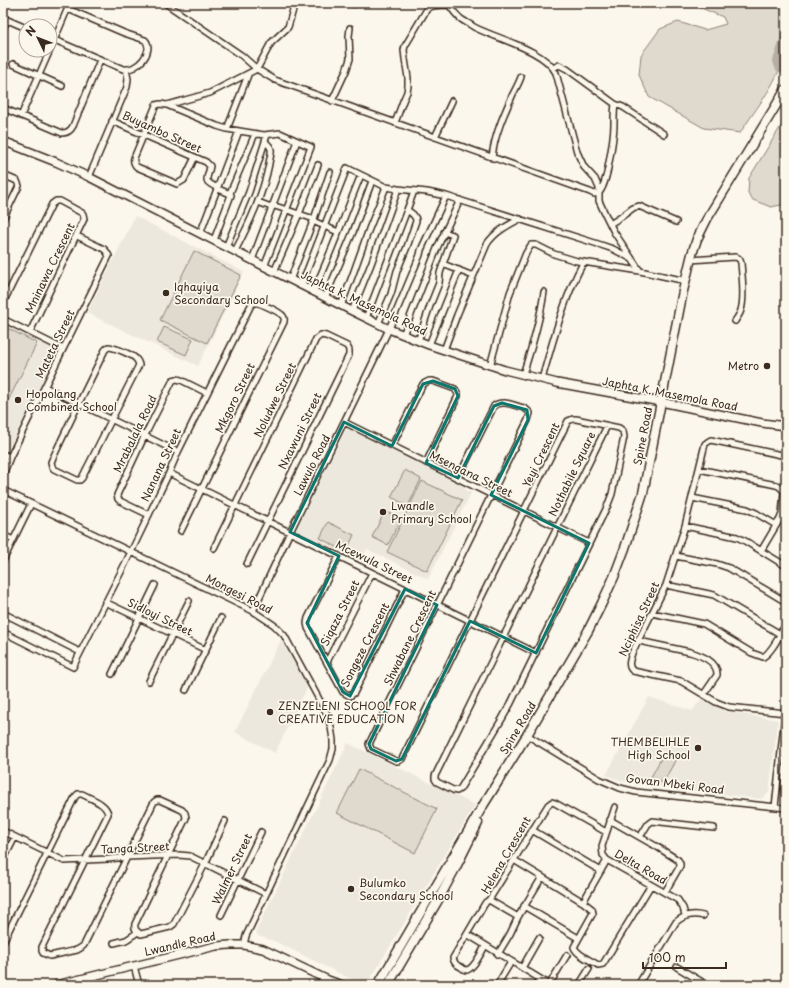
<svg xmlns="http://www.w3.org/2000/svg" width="789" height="988" font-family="'Playpen Sans',sans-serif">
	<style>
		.built { fill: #ede8dd }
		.green { fill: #dfd9ce; stroke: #8d8276 }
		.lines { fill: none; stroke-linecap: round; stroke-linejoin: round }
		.river { stroke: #b6aea2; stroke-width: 10 }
		.minor-casing { stroke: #3b2a1e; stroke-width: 8 }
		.tertiary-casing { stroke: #3b2a1e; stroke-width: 10 }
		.secondary-casing { stroke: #3b2a1e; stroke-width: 10 }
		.primary-casing { stroke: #3b2a1e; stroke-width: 11 }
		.minor { stroke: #fbf7ec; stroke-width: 5 }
		.tertiary { stroke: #fbf7ec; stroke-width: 7 }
		.secondary { stroke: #fbf7ec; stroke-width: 7 }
		.primary { stroke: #fbf7ec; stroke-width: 8 }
		.marked { fill: none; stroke: #0f766e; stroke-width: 3; stroke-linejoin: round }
		.poi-dot { fill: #3b2a1e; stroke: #fbf7ec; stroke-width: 1.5 }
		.labels { text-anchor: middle; stroke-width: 3.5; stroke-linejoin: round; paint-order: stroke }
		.street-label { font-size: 11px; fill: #3b2a1e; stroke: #fbf7ec }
		.poi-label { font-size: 11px; fill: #3b2a1e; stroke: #fbf7ec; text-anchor: start }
	</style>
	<rect width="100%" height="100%" fill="#fbf7ec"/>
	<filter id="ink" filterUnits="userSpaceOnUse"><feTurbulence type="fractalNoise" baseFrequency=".025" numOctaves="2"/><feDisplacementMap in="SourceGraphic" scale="8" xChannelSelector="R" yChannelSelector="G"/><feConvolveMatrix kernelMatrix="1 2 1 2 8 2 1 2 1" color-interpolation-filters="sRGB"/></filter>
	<g filter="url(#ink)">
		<path class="built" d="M 135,216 L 244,272 L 198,366 L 87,313 Z
			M 3,322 L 58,350 L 7,452 L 3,450 Z
			M 347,427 L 466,487 L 465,490 L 471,493 L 428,579 L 367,549 L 359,563 L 295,532 Z
			M 281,640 L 308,686 L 275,753 L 235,732 Z
			M 649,697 L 692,711 L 703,697 L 725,711 L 778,720 L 769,792 L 761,799 L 625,782 L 606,775 Z
			M 786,742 L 786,802 L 781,801 Z
			M 348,743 L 475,805 L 371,978 L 359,983 L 274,941 L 258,936 L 256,931 Z"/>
		<path class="green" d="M 689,3 L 786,3 L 786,48 C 780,80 757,107 740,133 L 704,128 L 649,97 L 639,75 L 641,55 L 660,29 L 678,22 L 705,30 L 726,24 L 723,17 Z
			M 786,118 L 786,204 L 771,207 L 753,200 L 748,193 L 749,178 Z
			M 194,251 L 241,275 L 207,343 L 160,320 Z
			M 3,326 L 37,343 L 3,411 Z
			M 164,327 L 193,339 L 186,355 L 157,342 Z
			M 405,470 L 421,479 L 408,506 L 391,497 Z
			M 422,481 L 462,500 L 427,571 L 387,552 Z
			M 385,511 L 401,519 L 388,545 L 372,537 Z
			M 328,522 L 354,535 L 346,552 L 320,538 Z
			M 664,753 L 676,759 L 663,783 L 651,777 Z
			M 359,769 L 437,809 L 415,853 L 337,813 Z"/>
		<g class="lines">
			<path class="river" d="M 785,68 L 780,67 L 778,61 L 786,38"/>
			<g class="minor-casing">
				<path id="minor" d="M 165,3 L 241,55 L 257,69 L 275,80 L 590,192 L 594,194 L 599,193 L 599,201 L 606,216 L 614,232 L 632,259
					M 324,3 L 336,3
					M 350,3 L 354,4
					M 3,18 L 26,28
					M 3,29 L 7,20
					M 50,38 L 123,69 C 137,72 155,51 145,40 L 124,33 L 68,9
					M 50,50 L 70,3
					M 13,64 L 62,86
					M 553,68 L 559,65 L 567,69 L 615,104 C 614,110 614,116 614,123 C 614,139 610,157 607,173 C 605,180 604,187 599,193
					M 332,101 L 346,71 L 350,59 L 349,36 L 350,28
					M 615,104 L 623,107 L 664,134
					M 167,105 L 210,93 L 257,69 L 271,43 L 288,27 L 295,3
					M 3,108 L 62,133 C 68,133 71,130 73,126 L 100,60
					M 21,116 L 50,50
					M 112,121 L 206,162 L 210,166 C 208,180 201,180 218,188
					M 395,123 L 403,101 L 407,92 L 408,86 L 408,78 L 405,59 L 404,50 L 405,46 L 411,36 L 427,9 C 432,4 442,6 449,5 C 452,9 456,15 461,19 C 465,22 470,24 474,27 C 497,39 545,50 556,73 L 577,152 L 584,167 L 595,179 L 599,188 L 599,193
					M 227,129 L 248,75
					M 435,137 L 452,101
					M 195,157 L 184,180 L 177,184 L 137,167 C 134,164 133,162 134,158 L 156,105 L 160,104 L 167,105 L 217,126 L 227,129 L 264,135 L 280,133 L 311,147 L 264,267
					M 492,158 C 494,136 504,114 513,94 C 516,88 519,83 521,77
					M 3,175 L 17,181 L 19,186 L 3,219
					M 89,177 L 127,87 L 128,79 L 126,69
					M 230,193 L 255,134
					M 258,202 L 271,207
					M 272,205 L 314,219
					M 407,210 L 414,191
					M 313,221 L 338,232
					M 610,224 L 621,217 L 633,208 L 639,206 L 676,222
					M 200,234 L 239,131
					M 214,240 L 231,195 L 228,193 L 218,189
					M 226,247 L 249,192 L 267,135
					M 235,251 C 249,224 263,195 269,164 C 269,160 272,154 271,149 C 270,146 268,144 265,142
					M 252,260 L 297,141
					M 690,260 L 735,257 C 739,258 740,259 741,263 C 742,276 745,298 741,310 C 740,314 737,318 735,321
					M 443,264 L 473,276
					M 274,272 L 299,214 L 318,165
					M 290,280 L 314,219 L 330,172
					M 301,286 L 347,168 L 386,187 L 398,189 L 427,192 L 446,196 L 598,244 L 613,249 L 632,259 L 640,271
					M 313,292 C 331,254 345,214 361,175
					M 325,298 L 353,232 L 372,181
					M 3,303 L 52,204 L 56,201 L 60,201 L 82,213 L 83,214 L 84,219 L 30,332
					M 341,306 L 353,274 L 369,229 L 386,187
					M 352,311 L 371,264 L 398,189
					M 366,318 L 407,210 C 411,213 416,215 416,221 L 407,247 L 397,271 L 391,294 L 378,324
					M 3,319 L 63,349
					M 403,335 L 438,246 L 460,200
					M 418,341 L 431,303 L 439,283 L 440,273 L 453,235 L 444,232
					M 429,345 L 459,270
					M 108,347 C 114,347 133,355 136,359 C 138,361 138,362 139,365 L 82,478 L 80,480 L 77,480 L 54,469 L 52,466 L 51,462 L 79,403 L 105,350 Z
					M 444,350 L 457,315 L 487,244 C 495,232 508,225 520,219
					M 490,366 L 510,293 L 526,253 L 531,245 L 536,245 L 554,254 L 577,261 L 640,271 L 686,281
					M 523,374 C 532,347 540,321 544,292
					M 542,379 C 553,341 564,298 583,263
					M 45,387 L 178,452
					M 344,422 L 589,543
					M 392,446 L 423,384 L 429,381 L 433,381 L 455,389 L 458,394 L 458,396 L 426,463
					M 3,454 L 10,457
					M 786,456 L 711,440 L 709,441 L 705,444 L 685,526 L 666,585 L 632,653 C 630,660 627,666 633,671 L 681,681 L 716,702 L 729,707 L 786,713
					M 699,469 L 776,485 C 780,486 782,488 784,492 L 782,514 L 780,519 L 761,551
					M 169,473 L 536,653
					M 3,475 L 10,457 L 109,256 L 106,251 L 104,249 L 77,236
					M 458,478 L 494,406 C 502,399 515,406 524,408 L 527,410 L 530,413 L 528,420 L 369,744 L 371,749 L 396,761 L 398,761 L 402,759 L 568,421 L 573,419 L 576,419 L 619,428 L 623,431 L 624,437 L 612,494 L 607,507 L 511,703 L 502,719 L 460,789 L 457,791 L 453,790 L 437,782 L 435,779 L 435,776 L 607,426
					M 3,490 L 253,611 L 274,625 L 284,635 L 327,714 L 331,727 L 333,740 L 333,749 L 330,760 L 246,936 L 244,945
					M 692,498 L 747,509 L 756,513 L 776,525
					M 149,515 L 120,501 L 118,499 L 117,495 L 145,435 L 173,380 L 177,379 L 181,380 L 207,393
					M 685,526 L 737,537 L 745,541 L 786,566
					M 3,535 L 13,540
					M 214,548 L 316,339 L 321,335 L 326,336 L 347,346 L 349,350 L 349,355 L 247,564
					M 339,556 L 308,618 L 307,623 L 308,628 L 343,692 L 350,696 L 354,693 L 405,589
					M 676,556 L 717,564 L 729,568 L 786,602
					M 3,561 L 31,504
					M 666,585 L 714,595 L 780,634
					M 105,602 L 206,650
					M 253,611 L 290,532 L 344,422 L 389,329 L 420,255 L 421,250 L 446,196
					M 3,613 L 80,652
					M 652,613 L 704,624 L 752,653 L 763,657 C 773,651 780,634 786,624
					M 3,632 L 73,667 L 131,552 L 169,473 L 178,452 L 250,307 C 252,304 252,303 255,303 C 259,302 280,312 283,316 C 285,318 284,319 284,322 L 181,531
					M 639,641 L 690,652 C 700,655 718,661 717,675 L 704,694
					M 327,662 L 372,573
					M 112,674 L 155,585
					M 149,681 L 189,601
					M 186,690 L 221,618
					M 527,735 L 599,779 L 620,788 L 636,792 L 786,808
					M 615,807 L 602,846 L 603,855 L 607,860 L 678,900 L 683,908 L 685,915
					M 775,807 L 786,705
					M 610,820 L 659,848 L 678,860 L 680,863 L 680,866 L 665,892
					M 532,830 L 601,871
					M 3,831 L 64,861 L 108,859 L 127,857 L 179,855 L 190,856 L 266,894
					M 640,837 L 648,824 L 652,821 L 714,828
					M 514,860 L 583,902
					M 607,860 L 583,902 L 592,909 L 593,913 L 574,947 C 577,955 590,960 598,965 L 603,964 L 651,885
					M 3,861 L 15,837
					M 542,877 L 518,917 L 489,900 L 548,805 L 552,802 L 555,803 L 606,832
					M 524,906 L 578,938
					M 221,915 L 261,832
					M 467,934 L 550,985
					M 3,942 L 75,797 L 78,794 L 82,794 C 91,799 106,803 108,814 L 42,947 L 42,951 L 43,953 L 50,956 L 77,950 L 82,947 L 84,945 L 154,802 L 157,800 L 160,800 L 182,810 L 185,813 L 186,818 L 135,924 C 134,929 136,932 141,934 L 170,927 L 174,924 L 205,864 L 225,821
					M 114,943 L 126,940 L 138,932
					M 485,946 C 482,952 474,968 467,970 C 464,970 463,969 461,967 C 456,965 454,963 453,958 L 484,905 L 486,902 L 489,900
					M 498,954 L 510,934 L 518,917
					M 134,966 L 139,985
					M 677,967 L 702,982 L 704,985
					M 522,968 L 539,938
					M 497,985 L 511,962
					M 535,985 L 539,979
					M 549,985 L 567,955
					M 579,985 L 589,969
					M 638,985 L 676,922 C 684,915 693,913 703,916"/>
			</g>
			<g class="tertiary-casing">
				<path id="tertiary" d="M 56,985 L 216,946 L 230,945 L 244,945 L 263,949 L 328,980 L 342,985"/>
			</g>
			<g class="secondary-casing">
				<path id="secondary" d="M 3,141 L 56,162 L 89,177 L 352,311 L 389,329 L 429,345 L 505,370 L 557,383 L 661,402 L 762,423 L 786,426"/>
			</g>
			<g class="primary-casing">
				<path id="primary" d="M 377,985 L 381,980 L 484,804 L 527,735 L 588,631 L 602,603 L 614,577 L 625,548 L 643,493 L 683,291 L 692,254 L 697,239 L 707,219 L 786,89
					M 388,985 L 437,902 L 456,867 L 478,823"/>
			</g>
			<use href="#minor" class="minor"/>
			<use href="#tertiary" class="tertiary"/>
			<use href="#secondary" class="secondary"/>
			<use href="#primary" class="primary"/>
		</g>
	</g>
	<path class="marked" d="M 433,381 L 455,389 L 458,396 L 426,463 L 458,478 L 494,406 L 502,403 L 527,410 L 528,420 L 491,495 L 589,543 L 536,653 L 470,621 L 402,759 L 396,761 L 371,749 L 369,744 L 437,605 L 405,589 L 350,696 L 343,692 L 307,623 L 339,556 L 290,532 L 344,422 L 392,446 L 423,384 Z"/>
	<g class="poi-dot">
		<circle cx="166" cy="293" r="4"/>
		<circle cx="767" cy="366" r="4"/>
		<circle cx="18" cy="400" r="4"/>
		<circle cx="383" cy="512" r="4"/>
		<circle cx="270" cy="712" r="4"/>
		<circle cx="698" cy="748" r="4"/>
		<circle cx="351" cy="889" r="4"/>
	</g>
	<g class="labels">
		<g class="street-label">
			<text transform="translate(162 132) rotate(24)" y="4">Buyambo Street</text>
			<text transform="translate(50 268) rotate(-64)" y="4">Mninawa Crescent</text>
			<text transform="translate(364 303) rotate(25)" y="4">Japhta K. Masemola Road</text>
			<text transform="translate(55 344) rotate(-64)" y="4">Mateta Street</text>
			<text transform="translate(670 394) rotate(11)" y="4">Japhta K. Masemola Road</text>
			<text transform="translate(235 398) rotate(-64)" y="4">Mkgoro Street</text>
			<text transform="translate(275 400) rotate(-64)" y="4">Noludwe Street</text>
			<text transform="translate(300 431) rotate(-64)" y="4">Nxawuni Street</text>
			<text transform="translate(135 434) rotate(-64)" y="4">Mrabalala Road</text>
			<text transform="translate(643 436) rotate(-79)" y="4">Spine Road</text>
			<text transform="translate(541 455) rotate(-64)" y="4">Yeyi Crescent</text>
			<text transform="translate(161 465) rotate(-65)" y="4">Nanana Street</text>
			<text transform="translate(312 465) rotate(-63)" y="4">Lawulo Road</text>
			<text transform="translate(471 474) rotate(26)" y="4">Msengana Street</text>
			<text transform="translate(572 474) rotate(-64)" y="4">Nothabile Square</text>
			<text transform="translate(374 562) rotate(26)" y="4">Mcewula Street</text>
			<text transform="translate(239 594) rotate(27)" y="4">Mongesi Road</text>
			<text transform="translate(340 613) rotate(-63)" y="4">Siqaza Street</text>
			<text transform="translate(160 617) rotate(26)" y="4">Sidloyi Street</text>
			<text transform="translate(639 619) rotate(-65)" y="4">Nciphisa Street</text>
			<text transform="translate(410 638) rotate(-64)" y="4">Shwabane Crescent</text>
			<text transform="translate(365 645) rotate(-63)" y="4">Songeze Crescent</text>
			<text transform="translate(518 728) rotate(-59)" y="4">Spine Road</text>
			<text transform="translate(675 784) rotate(7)" y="4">Govan Mbeki Road</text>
			<text transform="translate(135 848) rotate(-3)" y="4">Tanga Street</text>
			<text transform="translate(506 855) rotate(-60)" y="4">Helena Crescent</text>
			<text transform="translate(641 867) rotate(30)" y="4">Delta Road</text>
			<text transform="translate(232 869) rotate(-64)" y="4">Walmer Street</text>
			<text transform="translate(180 944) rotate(-13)" y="4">Lwandle Road</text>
		</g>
		<g class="poi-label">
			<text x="174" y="291">Iqhayiya<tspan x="174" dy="13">Secondary School</tspan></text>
			<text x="759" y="370" text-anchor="end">Metro</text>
			<text x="26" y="398">Hopolang<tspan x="26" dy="13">Combined School</tspan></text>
			<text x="391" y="510">Lwandle<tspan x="391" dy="13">Primary School</tspan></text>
			<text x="278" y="710">ZENZELENI SCHOOL FOR<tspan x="278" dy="13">CREATIVE EDUCATION</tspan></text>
			<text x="690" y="746" text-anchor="end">THEMBELIHLE<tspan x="690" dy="13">High School</tspan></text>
			<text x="359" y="887">Bulumko<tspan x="359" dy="13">Secondary School</tspan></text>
		</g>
	</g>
	<rect width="789" height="988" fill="none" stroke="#fbf7ec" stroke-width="16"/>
	<rect x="8" y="8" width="773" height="972" fill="none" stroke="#3b2a1e" stroke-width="1.5" filter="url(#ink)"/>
	<g transform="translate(38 38) rotate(313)"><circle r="19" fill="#fbf7ec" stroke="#aea59a"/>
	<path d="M0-3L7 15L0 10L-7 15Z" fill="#3b2a1e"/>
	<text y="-6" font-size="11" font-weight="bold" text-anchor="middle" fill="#3b2a1e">N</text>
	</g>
	<path d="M643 962v6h83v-6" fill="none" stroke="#3b2a1e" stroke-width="2"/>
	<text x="649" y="962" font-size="12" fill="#3b2a1e" stroke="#fbf7ec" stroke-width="3" paint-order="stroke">100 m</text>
</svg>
